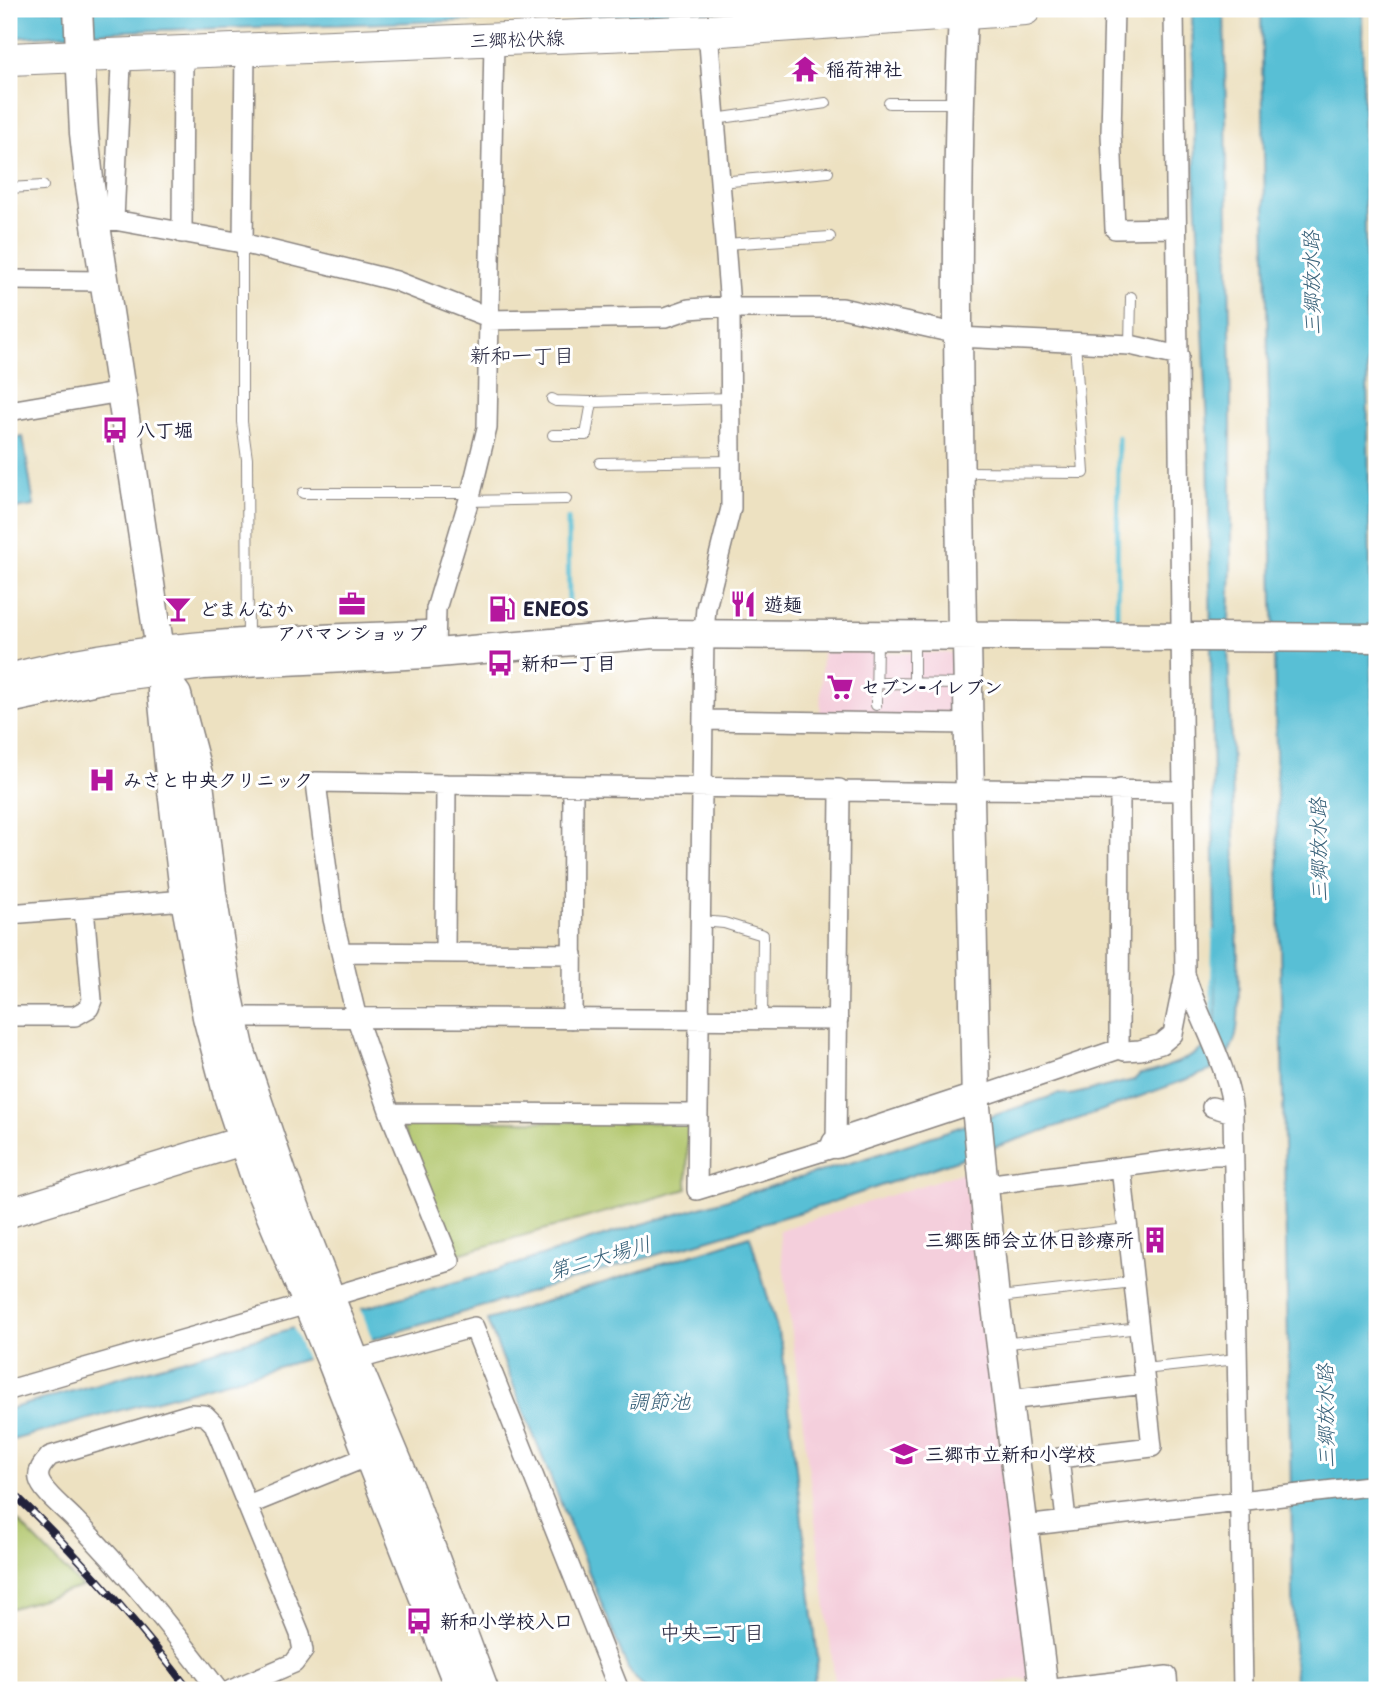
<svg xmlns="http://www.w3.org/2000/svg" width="1386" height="1699" font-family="'Playpen Sans','Klee One',sans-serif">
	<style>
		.built { fill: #f4cfdc }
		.green { fill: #afc468; stroke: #687352; stroke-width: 2 }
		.water { fill: #58bfd5; stroke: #3d7088; stroke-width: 2 }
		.pier { fill: #ede1c1 }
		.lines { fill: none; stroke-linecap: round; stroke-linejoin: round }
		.stream { stroke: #58bfd5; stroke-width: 5 }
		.lane-casing { stroke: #88827e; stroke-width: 12 }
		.street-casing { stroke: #88827e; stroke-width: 22 }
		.secondary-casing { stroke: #88827e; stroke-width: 31 }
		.primary-casing { stroke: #88827e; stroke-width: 34 }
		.lane { stroke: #fff; stroke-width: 10 }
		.street { stroke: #fff; stroke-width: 19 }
		.secondary { stroke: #fff; stroke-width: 28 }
		.primary { stroke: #fff; stroke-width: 32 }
		.rail-casing { stroke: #22223b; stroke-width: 8 }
		.rail { stroke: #fff; stroke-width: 5; stroke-dasharray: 16; stroke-linecap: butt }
		.labels { text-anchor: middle; stroke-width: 6; stroke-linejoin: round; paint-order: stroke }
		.street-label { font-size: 19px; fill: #22223b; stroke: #fff }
		.poi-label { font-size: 19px; font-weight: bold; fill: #22223b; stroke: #fff; text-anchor: start }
		.water-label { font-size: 21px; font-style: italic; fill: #386179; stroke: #fff }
		.neighbourhood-label { font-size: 21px; fill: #22223b; stroke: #fff }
	</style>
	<rect width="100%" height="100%" fill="#fff"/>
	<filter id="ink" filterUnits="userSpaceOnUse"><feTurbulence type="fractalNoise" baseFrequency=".0143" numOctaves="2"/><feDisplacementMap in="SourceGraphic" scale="14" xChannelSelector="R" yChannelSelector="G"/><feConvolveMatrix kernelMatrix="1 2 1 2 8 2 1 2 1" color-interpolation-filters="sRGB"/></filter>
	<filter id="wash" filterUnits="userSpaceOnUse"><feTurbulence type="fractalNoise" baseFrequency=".00686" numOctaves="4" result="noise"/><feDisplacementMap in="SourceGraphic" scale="28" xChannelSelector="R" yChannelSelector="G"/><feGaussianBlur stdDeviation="1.57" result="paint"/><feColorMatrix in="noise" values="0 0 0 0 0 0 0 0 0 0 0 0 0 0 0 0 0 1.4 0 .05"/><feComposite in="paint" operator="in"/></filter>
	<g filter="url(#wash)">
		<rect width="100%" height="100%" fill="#ede1c1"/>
		<path class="built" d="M 822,652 L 952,653 L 953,718 L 820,715 Z
			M 964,1172 L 1030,1678 L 926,1690 L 836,1690 L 779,1230 Z"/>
		<path class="green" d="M 409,1120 L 688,1123 L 687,1189 L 455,1255 L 403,1128 Z
			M 9,1512 L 82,1587 L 9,1609 Z"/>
		<path class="water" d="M 9,9 L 771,9 L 712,13 L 128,31 L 9,38 Z
			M 1192,9 L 1224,9 L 1231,377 L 1231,565 L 1228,648 L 1239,989 C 1238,1023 1241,1041 1218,1068 L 1081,1118 L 824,1205 L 292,1363 L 9,1441 L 9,1409 L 498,1270 L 616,1232 L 870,1157 L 1058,1094 L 1070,1095 L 1134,1080 L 1140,1074 C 1151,1074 1161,1069 1171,1065 C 1202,1053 1216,1045 1216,1010 L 1208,428 L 1195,172 Z
			M 1261,9 L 1362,9 L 1377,1043 L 1377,1690 L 1295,1690 Z
			M 23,437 L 34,506 L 9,510 L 9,439 Z
			M 750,1236 L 782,1346 L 818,1660 L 813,1686 L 807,1690 L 645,1690 L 628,1669 L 487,1320 Z"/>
		<path class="pier" d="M 360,1306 L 373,1342 L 307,1362 L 292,1325 Z"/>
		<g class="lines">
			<path class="stream" d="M 568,519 L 569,615
				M 1117,619 L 1118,437
				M 1212,1024 L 1215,932"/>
		</g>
	</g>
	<g filter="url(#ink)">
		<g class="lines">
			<g class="lane-casing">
				<path id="lane" d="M 889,103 L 958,103
					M 715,119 L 826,103
					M 720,182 L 828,172
					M 9,188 L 43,186
					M 242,244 L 242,422 L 247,459 L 248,641
					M 725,244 L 830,237
					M 1130,345 L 1131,297
					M 552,399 L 556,401 L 592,402
					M 553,435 L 586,435 L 592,402 L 731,398
					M 600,463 L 731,461
					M 961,472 L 1084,473 L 1075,342
					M 303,493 L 471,493
					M 468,501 L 566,499
					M 876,683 L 967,684
					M 914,684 L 914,639
					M 876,705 L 877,639
					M 701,921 L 724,923 L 763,935 L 762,1019
					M 990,1245 L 1127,1229
					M 999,1297 L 1133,1282
					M 1001,1344 L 1139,1328
					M 1144,1369 L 1237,1359"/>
			</g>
			<g class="street-casing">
				<path id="street" d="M 1114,9 L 1111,133 L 1115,229 L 1176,228
					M 1174,9 L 1185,974 C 1199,1021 1228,1063 1233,1113 L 1243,1690
					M 708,31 L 730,306 L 731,461 L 731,508 L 706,608 L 704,633 L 697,1190 L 836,1147 L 840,791 L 969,793
					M 114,220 L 121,65
					M 96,223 L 114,220 L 242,243 L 396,281 L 488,317
					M 182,233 L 183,52
					M 243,245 L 245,48
					M 9,280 L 104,281
					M 729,308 L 842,308 L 958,334
					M 488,320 L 666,317 L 689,309 L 730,306
					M 958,337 L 1130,345 L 1179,356
					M 9,411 L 121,392
					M 435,652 L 436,609 L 471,493 L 487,428 L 494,40
					M 703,720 L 968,724
					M 446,784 L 839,789 L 840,791
					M 969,789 L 1182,791
					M 9,914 L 185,900
					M 341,952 L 573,954
					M 9,1016 L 75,1016 L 89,1008 L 92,1000 L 84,908
					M 233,1019 L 249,1017 L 838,1020
					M 572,1019 L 573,786
					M 1119,1049 L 1120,789
					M 975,1098 L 1119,1049 L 1125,1051 L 1140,1050 L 1161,1044 L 1173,1034 L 1184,979
					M 1212,1107 L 1233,1113
					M 390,1113 L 698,1114
					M 985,1185 L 1213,1155 L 1233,1155
					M 330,1297 L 450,1261 L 390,1113 L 357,1019 L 333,919 L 316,782 L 446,784 L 445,953
					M 355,1360 L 474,1327 L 619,1690
					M 9,1390 L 307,1304
					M 1008,1400 L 1145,1384
					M 248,1505 L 369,1456
					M 1066,1520 L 1059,1458 L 1152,1447 L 1121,1167
					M 1024,1526 L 1377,1485
					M 218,1690 C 174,1631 127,1573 75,1520 C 66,1510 42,1492 39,1479 C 37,1469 44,1463 50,1456 L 190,1414 L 205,1415 L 214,1424 L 300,1634 L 303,1651 L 294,1663 L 231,1690
					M 1044,1690 L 1167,1676 L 1168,1690"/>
			</g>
			<g class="secondary-casing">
				<path id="secondary" d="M 78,9 L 84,133 L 89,179 L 163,670 L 162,692 L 169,765 L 185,900 L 207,1017 L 228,1096 L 257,1183 L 331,1360 L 460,1690
					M 963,14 C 954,219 959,424 962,629 L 967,641 L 976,1107 L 995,1298 L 1044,1690
					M 9,678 C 146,642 286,640 426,635
					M 172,688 L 177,695 L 198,774 L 212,894 L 227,988 L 241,1052 L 282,1173 L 352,1353 L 410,1491 L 484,1690
					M 9,699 L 106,678 L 203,665 L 426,654 L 653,634 L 1377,638
					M 836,1144 L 975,1098
					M 9,1213 L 258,1136"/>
			</g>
			<g class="primary-casing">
				<path id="primary" d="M 9,59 L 708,31 L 1025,9"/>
			</g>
			<use href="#lane" class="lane"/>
			<use href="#street" class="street"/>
			<use href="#secondary" class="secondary"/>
			<use href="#primary" class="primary"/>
			<g class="rail-casing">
				<path id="rail" d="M 9,1489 C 74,1551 134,1618 189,1690"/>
			</g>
			<use href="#rail" class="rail"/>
		</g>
	</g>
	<defs>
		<g id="temple-bare" transform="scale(2.1)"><path d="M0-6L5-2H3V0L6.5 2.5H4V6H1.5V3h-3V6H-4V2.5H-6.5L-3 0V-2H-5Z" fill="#b5179e" stroke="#fff" stroke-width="2.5" paint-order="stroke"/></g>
		<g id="bus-bare" transform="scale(2.1)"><path d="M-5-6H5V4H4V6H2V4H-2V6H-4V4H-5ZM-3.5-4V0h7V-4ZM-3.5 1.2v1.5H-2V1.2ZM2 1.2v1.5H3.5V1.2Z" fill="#b5179e" stroke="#fff" stroke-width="2.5" paint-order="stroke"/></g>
		<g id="office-bare" transform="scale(2.1)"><path d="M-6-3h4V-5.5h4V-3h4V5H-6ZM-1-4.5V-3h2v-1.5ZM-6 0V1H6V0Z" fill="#b5179e" stroke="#fff" stroke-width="2.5" paint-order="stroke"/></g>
		<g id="restaurant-bare" transform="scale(2.1)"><path d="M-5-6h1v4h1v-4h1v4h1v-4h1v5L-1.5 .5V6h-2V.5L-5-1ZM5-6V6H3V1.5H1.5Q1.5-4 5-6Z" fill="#b5179e" stroke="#fff" stroke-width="2.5" paint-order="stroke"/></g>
		<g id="bar-bare" transform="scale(2.1)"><path d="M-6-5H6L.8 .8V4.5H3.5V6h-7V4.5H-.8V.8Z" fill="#b5179e" stroke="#fff" stroke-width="2.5" paint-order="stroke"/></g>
		<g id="fuel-bare" transform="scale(2.1)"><path d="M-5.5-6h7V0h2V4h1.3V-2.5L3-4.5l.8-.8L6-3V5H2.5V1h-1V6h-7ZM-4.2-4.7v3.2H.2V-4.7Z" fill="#b5179e" stroke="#fff" stroke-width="2.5" paint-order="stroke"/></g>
		<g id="supermarket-bare" transform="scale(2.1)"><path d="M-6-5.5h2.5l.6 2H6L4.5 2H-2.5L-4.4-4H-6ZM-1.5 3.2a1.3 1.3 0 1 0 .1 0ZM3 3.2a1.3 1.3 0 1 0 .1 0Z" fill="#b5179e" stroke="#fff" stroke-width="2.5" paint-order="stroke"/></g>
		<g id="hospital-bare" transform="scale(2.1)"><path d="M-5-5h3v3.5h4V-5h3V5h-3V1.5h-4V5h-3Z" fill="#b5179e" stroke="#fff" stroke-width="2.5" paint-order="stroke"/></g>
		<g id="building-bare" transform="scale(2.1)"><path d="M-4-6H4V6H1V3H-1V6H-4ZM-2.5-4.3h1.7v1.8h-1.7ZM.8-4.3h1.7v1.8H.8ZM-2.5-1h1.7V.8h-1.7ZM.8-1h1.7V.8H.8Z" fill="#b5179e" stroke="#fff" stroke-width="2.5" paint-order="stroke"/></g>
		<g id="school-bare" transform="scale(2.1)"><path d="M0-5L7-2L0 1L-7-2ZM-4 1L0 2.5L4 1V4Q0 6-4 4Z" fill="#b5179e" stroke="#fff" stroke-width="2.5" paint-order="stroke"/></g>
	</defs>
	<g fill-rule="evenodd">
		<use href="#temple-bare" x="805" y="69"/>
		<use href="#bus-bare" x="115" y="430"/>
		<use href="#office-bare" x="352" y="604"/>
		<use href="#restaurant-bare" x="743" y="604"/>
		<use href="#bar-bare" x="178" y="609"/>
		<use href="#fuel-bare" x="502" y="609"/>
		<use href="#bus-bare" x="500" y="663"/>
		<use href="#supermarket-bare" x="840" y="687"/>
		<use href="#hospital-bare" x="102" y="780"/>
		<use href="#building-bare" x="1155" y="1240"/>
		<use href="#school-bare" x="904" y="1454"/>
		<use href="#bus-bare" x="419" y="1621"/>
	</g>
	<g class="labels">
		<g class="street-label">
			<text transform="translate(517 39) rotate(-2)" y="7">三郷松伏線</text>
		</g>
		<g class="poi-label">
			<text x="826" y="76">稲荷神社</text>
			<text x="136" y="437">八丁堀</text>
			<text x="764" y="611">遊麺</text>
			<text x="199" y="616">どまんなか</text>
			<text x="523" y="616">ENEOS</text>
			<text x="352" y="640" text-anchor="middle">アパマンショップ</text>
			<text x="521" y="670">新和一丁目</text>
			<text x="861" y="694">セブン-イレブン</text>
			<text x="123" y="787">みさと中央クリニック</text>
			<text x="1134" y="1247" text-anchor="end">三郷医師会立休日診療所</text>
			<text x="925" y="1461">三郷市立新和小学校</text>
			<text x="440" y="1628">新和小学校入口</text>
		</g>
		<g class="water-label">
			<text transform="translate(1312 283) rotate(-91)" y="7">三郷放水路</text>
			<text transform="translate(1319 850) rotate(-91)" y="7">三郷放水路</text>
			<text transform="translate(600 1258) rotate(-16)" y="7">第二大場川</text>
			<text x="659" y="1409">調節池</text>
			<text transform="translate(1326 1416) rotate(-91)" y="7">三郷放水路</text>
		</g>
		<g class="neighbourhood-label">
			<text x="522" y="363">新和一丁目</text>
			<text x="712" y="1640">中央二丁目</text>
		</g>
	</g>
	<rect width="1386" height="1699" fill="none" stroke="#fff" stroke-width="35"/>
</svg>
